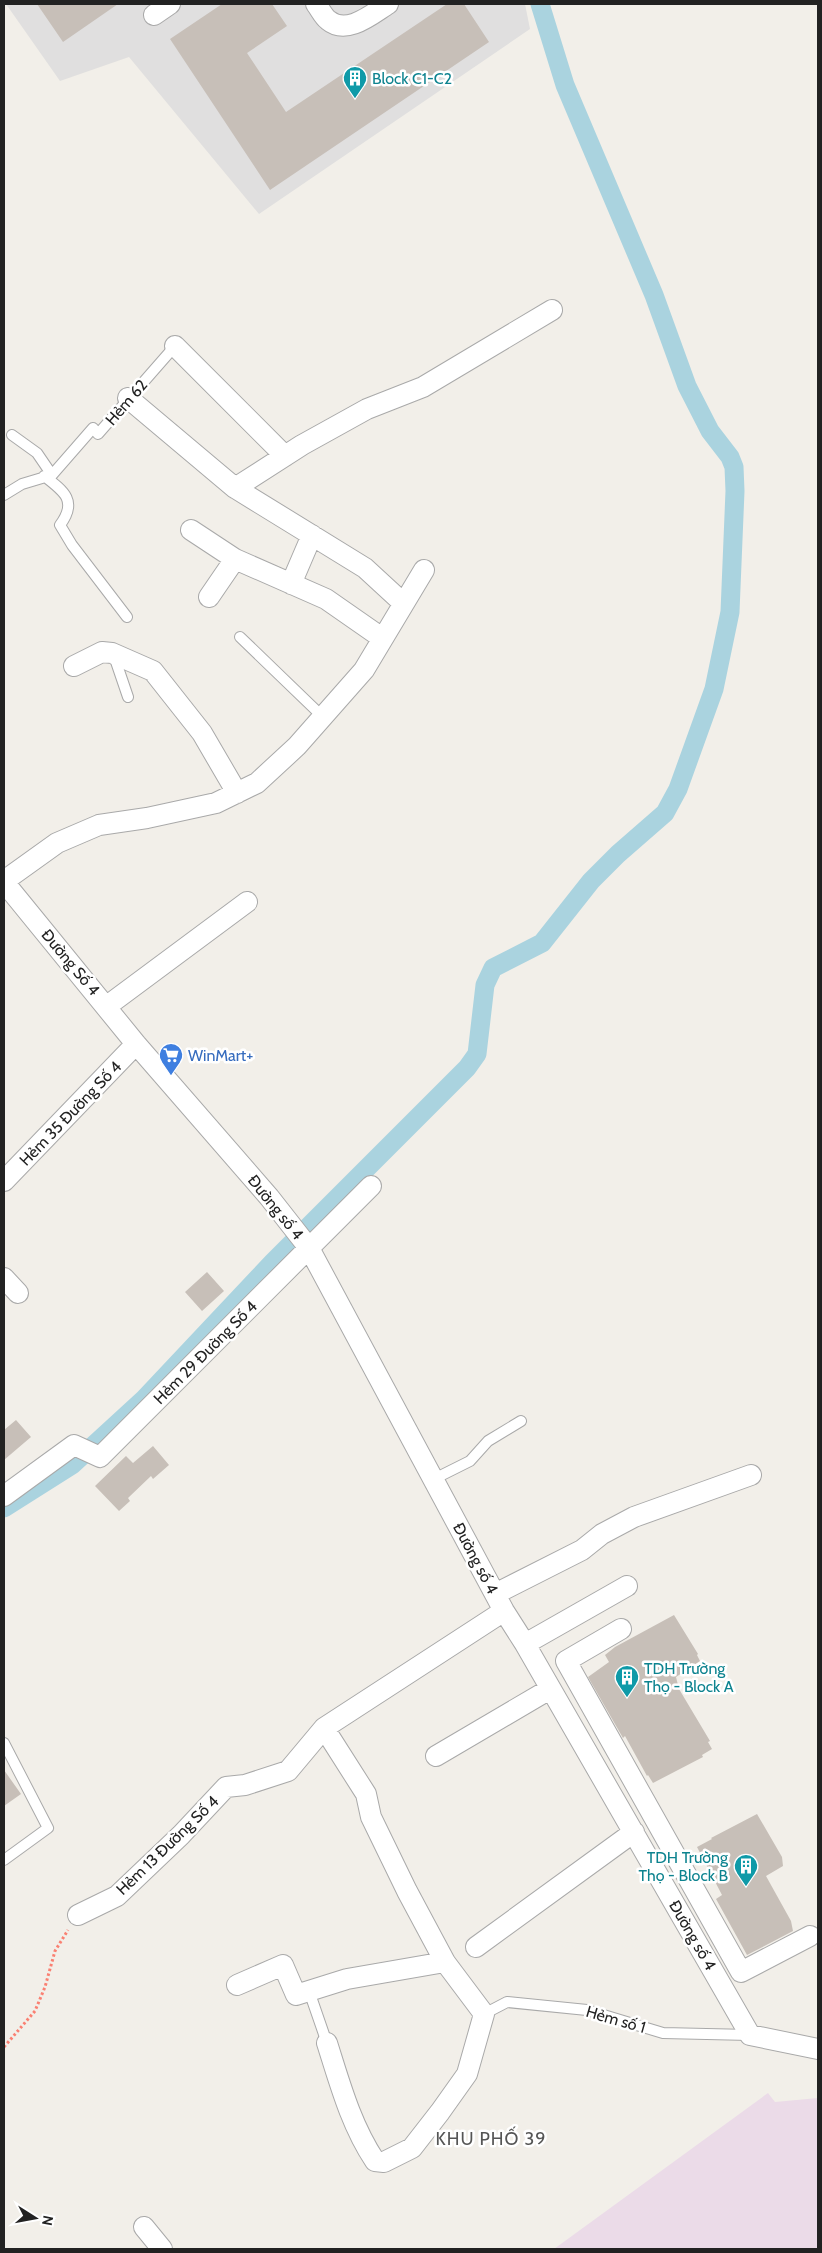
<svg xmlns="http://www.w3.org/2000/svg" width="822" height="2253" font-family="Cabin,sans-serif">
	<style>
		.residential { fill: #e0dfdf }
		.industrial { fill: #ebdbe8 }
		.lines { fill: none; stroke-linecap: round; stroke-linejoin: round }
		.canal { stroke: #aad3df; stroke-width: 19 }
		.building { fill: #c7bfb8 }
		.lane-casing { stroke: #a9a9a9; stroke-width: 12 }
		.street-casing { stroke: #a9a9a9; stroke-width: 22 }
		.path { stroke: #fa8072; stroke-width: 3; stroke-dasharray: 2.5 2.5; stroke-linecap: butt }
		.lane { stroke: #fff; stroke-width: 10 }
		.street { stroke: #fff; stroke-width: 20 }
		.labels { text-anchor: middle; stroke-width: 5; stroke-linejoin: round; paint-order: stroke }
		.culture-label { font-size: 16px; fill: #0d838f; stroke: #fff; text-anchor: start }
		.street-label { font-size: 16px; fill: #222; stroke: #fff }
		.shop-label { font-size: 16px; fill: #366cbe; stroke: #fff; text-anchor: start }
		.neighbourhood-label { font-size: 18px; letter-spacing: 1px; fill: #555; stroke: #fff }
	</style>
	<rect width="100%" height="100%" fill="#f2efe9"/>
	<path class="residential" d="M 6,4 L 525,4 L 530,29 L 259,214 L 129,57 L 60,81 Z"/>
	<path class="industrial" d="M 768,2093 L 775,2102 L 818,2098 L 818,2249 L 554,2249 Z"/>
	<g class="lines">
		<path class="canal" d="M 4,1508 L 72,1465 L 144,1399 L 272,1263 L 467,1068 L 477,1054 L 485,985 L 493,968 L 542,943 L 591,881 L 618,854 L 665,813 L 678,789 L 714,689 L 730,612 L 735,491 L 734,467 L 730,457 L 710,431 L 687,386 L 654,295 L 565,85 L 540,4"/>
	</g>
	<path class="building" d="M 37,4 L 118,4 L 63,42 Z
		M 222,4 L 272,4 L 287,26 L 247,53 L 286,112 L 447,4 L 464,4 L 489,42 L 270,190 L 170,39 Z
		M 207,1272 L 224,1291 L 202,1311 L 185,1292 Z
		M 16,1420 L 31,1437 L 4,1460 L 4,1430 Z
		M 153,1446 L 169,1465 L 153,1479 L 151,1476 L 128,1498 L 130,1501 L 119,1511 L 95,1486 L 126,1456 L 133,1463 Z
		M 674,1615 L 698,1654 L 697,1655 L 700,1661 L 676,1677 L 679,1689 L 710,1741 L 708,1742 L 712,1749 L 702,1755 L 703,1757 L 653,1783 L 648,1775 L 647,1776 L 625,1736 L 623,1738 L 588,1677 L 609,1662 L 605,1655 L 615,1647 Z
		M 4,1770 L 21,1794 L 4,1806 Z
		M 757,1814 L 782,1857 L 783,1866 L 766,1876 L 791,1921 L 793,1931 L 747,1955 L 716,1899 L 722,1895 L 697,1847 L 712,1839 L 711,1838 Z"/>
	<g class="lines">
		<g class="lane-casing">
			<path id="lane" d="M 12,435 L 37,453 L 52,475
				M 44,476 C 64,491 78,501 60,525 L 72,545 L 127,617
				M 4,495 L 22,484 L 52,475 L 93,428 L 98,434 L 175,346
				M 240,637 L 324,718
				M 113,653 L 128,697
				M 434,1479 L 470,1461 L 488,1441 L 521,1421
				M 4,1743 L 48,1828 L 4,1860
				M 309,1991 L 327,2043
				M 484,2014 L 507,2002 L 587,2010 L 663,2033 L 750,2035"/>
		</g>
		<g class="street-casing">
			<path id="street" d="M 316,4 C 320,9 323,16 328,20 C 347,36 372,14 388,4
				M 154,15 L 170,4
				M 175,346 L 285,456
				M 128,398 L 235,488 L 365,568 L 403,603
				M 235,488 L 302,445 L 367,409 L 423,387 L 552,310
				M 191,530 L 235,559 L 326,599 L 382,638
				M 291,584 L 312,535
				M 209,597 L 235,559
				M 74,666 L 102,652 L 112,653 L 153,671 L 202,733 L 237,793
				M 4,881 L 57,843 L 99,825 L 147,818 L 216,803 L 257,783 L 297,746 L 364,670 L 424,570
				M 4,882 L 136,1044 L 269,1197 L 309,1248 L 504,1611 L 525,1644 L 750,2035 L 818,2049
				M 107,1006 L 247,902
				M 4,1181 L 136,1044
				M 4,1278 L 18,1293
				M 4,1496 L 74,1445 L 100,1457 L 371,1186
				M 495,1594 L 582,1550 L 602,1534 L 634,1517 L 751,1475
				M 621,1629 L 566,1661 L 741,1972 L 810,1936
				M 525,1644 L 627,1586
				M 324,1728 L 366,1794 L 371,1817 L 407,1891 L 445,1962 L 484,2014 L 467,2074 L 440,2112 L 412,2148 L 384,2162 L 375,2161 C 351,2125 340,2084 327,2043
				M 436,1756 L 550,1689
				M 78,1915 L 117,1896 L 181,1835 L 226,1787 L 245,1785 L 288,1771 L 324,1728 L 504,1611
				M 476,1947 L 634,1832
				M 237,1985 L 283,1965 L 296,1995 L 347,1979 L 445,1962
				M 144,2227 L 162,2249"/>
		</g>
		<path class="path" d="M 4,2047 L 35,2011 L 45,1987 L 55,1951 L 68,1930"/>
		<use href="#lane" class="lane"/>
		<use href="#street" class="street"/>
	</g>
	<defs>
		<g id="building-pin" transform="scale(1.25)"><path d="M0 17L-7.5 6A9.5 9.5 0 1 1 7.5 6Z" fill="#0f9aa8" stroke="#fff"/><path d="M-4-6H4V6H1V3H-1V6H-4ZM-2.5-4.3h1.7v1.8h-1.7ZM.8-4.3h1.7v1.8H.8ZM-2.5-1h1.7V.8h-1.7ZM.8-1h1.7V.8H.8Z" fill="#fff"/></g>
		<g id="supermarket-pin" transform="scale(1.25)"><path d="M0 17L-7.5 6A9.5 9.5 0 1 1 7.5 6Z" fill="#3f7fe0" stroke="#fff"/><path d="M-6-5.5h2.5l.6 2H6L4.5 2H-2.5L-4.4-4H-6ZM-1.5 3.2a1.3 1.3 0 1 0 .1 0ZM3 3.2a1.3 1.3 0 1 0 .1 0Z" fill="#fff"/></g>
	</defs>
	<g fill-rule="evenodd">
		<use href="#building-pin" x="355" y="78"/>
		<use href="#supermarket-pin" x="171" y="1055"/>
		<use href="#building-pin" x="627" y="1677"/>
		<use href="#building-pin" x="746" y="1866"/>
	</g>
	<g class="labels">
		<g class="culture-label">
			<text x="372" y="84">Block C1-C2</text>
			<text x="644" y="1674">TDH Trường<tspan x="644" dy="18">Thọ - Block A</tspan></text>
			<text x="728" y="1863" text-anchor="end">TDH Trường<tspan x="728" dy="18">Thọ - Block B</tspan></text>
		</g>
		<g class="street-label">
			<text transform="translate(126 402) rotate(-49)" y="6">Hẻm 62</text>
			<text transform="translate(71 962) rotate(50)" y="6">Đường Số 4</text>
			<text transform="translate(70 1113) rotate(-46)" y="6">Hẻm 35 Đường Số 4</text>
			<text transform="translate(276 1207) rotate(51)" y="6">Đường số 4</text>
			<text transform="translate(205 1352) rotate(-45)" y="6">Hẻm 29 Đường Số 4</text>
			<text transform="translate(476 1558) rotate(62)" y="6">Đường số 4</text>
			<text transform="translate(167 1845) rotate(-44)" y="6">Hẻm 13 Đường Số 4</text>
			<text transform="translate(693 1935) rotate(60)" y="6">Đường số 4</text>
			<text transform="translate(616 2019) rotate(16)" y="6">Hẻm số 1</text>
		</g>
		<g class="shop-label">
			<text x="188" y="1061">WinMart+</text>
		</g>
		<g class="neighbourhood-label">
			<text x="491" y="2145">KHU PHỐ 39</text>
		</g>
	</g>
	<rect width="822" height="2253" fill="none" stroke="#222222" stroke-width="10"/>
	<g transform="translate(35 2218) rotate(101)" stroke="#ffffff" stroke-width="4" paint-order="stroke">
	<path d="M0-4L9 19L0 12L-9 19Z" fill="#222222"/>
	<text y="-8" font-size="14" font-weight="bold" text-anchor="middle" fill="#222222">N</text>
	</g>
</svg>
